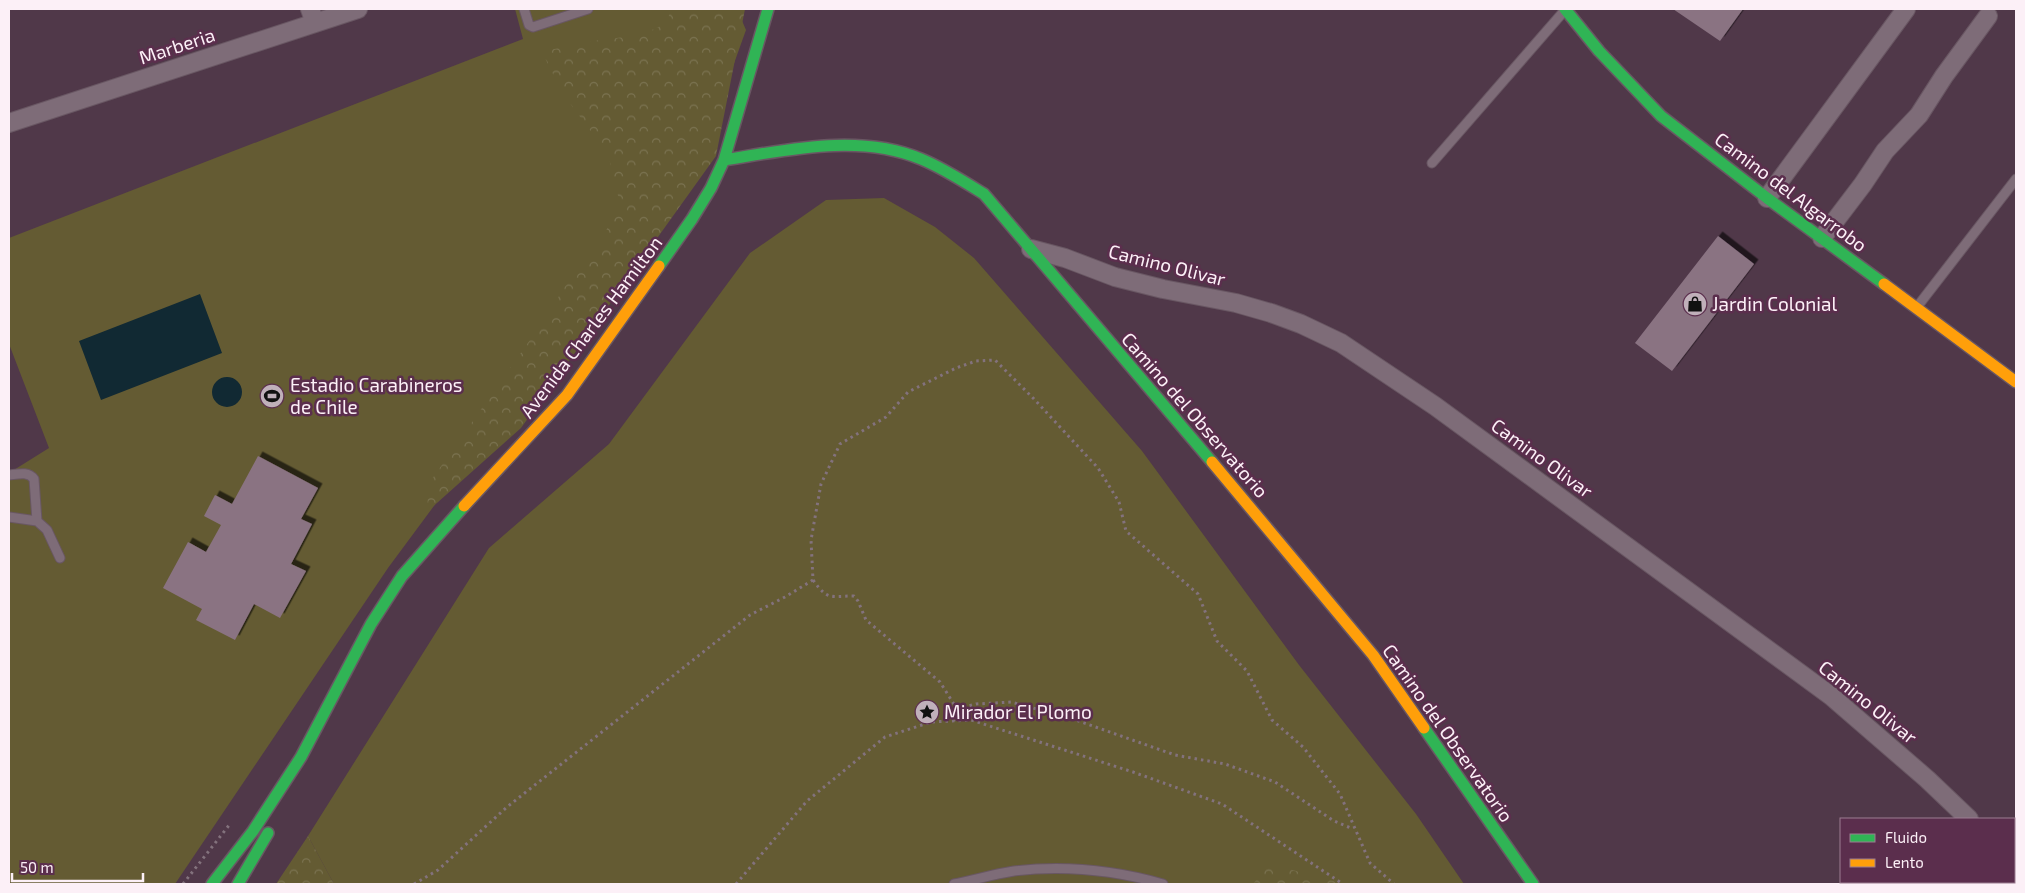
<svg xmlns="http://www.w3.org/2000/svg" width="2025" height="893" font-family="'Exo 2',sans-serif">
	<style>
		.green { fill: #645b33 }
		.forest { fill: url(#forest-crowns) }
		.water { fill: #112933 }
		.building { fill: #8a7382; filter: url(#shadow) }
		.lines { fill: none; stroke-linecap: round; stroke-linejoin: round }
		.lane-casing { stroke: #695763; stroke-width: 11 }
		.street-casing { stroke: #695763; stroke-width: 20 }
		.fast-casing { stroke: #695763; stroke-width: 14 }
		.slow-casing { stroke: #695763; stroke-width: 14 }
		.path { stroke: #83727d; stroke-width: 3; stroke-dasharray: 2.5 4; stroke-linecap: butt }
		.lane { stroke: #7e6c78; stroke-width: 9 }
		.street { stroke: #7e6c78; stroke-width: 18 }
		.fast { stroke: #30b455; stroke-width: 11 }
		.slow { stroke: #ff9f0a; stroke-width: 11 }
		.labels { text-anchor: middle; stroke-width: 5; stroke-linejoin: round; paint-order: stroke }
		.street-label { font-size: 19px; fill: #fcf0f7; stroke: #5b2e4d }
		.poi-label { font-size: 19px; fill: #fcf0f7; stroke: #5b2e4d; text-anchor: start }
	</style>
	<defs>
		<pattern id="forest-crowns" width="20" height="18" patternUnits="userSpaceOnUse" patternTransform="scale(1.25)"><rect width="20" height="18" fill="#645b33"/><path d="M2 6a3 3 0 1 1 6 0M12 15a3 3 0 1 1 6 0" fill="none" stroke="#7b7351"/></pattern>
		<filter id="shadow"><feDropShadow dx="4.5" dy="-4.5" stdDeviation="0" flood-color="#0009"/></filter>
	</defs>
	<rect width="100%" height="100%" fill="#503849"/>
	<path class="green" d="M 515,9 L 737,9 L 746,30 L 708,136 L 388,568 L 175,884 L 9,884 L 9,473 L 49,448 L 9,344 L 9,238 L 523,39 Z
		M 884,198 L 935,227 L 974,258 L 1142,451 L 1299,665 L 1416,814 L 1464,884 L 334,884 L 308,836 L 489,548 L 609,444 L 750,253 L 826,200 Z"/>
	<path class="forest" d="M 672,9 L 745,9 L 716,156 L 521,428 L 428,511 L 427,486 L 544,320 L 564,288 L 599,244 L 620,204 L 608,154 L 563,94 L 545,58 L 549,50 L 600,40 L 641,35 L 665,24 Z
		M 308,836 L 334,884 L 276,884 Z
		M 1270,864 L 1341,883 L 1342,884 L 1253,884 Z"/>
	<path class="water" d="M 200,294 L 222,353 L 101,400 L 79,341 Z
		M212 392a15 15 0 1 1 30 0a15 15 0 1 1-30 0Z"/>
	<path class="building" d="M 1673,9 L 1743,9 L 1720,41 Z
		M 1718,236 L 1754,264 L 1672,371 L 1635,343 Z
		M 258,456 L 318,488 L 301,519 L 312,524 L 291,564 L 306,571 L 280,618 L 254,604 L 235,640 L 196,620 L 202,609 L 163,588 L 188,542 L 206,552 L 221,525 L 204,516 L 215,495 L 232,504 Z"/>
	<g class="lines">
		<g class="lane-casing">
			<path id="lane" d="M 524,9 L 529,25 L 533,27 L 588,9
				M 1432,163 L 1565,10
				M 1917,307 L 2016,179
				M 9,475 C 18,474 28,471 34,479 L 37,521
				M 9,517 L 37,521 L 47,530 L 60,558
				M 954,884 C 974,880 994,874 1014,871 C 1065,865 1114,870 1163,884"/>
		</g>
		<g class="street-casing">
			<path id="street" d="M 310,9 L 315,23
				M 9,123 L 358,9
				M 1767,198 L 1906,9
				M 1822,238 L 1863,184 L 1885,151 L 1919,115 L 1944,76 L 1988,16
				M 1031,249 L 1065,258 L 1115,277 L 1163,289 L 1236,303 L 1271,313 L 1301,324 L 1341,343 L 1435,406 L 1831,696 L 1927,779 L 1969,819
				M 2014,866 L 2016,869"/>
		</g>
		<g class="fast-casing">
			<path id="fast" d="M 1565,9 L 1599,51 L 1661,116 L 1767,198 L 1884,284
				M 724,160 C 787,150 859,133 921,159 C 943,168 963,181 984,194 L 1212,462
				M 659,266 L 692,219 L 711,188 L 724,160 L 768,9
				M 1424,728 L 1533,884
				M 212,884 L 253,831 L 301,757 L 371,624 L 402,576 L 464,506
				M 238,884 L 268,833"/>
		</g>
		<g class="slow-casing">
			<path id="slow" d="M 1884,284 L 2016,382
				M 1212,462 L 1373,655 L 1424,728
				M 464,506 L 567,395 L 659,266"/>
		</g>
		<path class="path" d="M 813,580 C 828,601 830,596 854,596 L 858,601 L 866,620 L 940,682 L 957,709 L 954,721
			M 957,709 L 976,704 L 1011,702 L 1070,718 L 1175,755 L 1225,764 L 1275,782 L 1334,821 L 1353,829
			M 183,884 L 230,824
			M 414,884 L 438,870 L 507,807 L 750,615 L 785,597 L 813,580 L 811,540 L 821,484 L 840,444 L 886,417 L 908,392 L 956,368 L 976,361 L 995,360 L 1034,399 L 1098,468 L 1119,502 L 1126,531 L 1198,594 L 1217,641 L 1247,671 L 1272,720 L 1303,747 L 1340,794 L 1370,863 L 1394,884
			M 736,884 L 807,801 L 885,737 L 931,722 L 971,720 L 1133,772 L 1222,804 L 1343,884"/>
		<use href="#lane" class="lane"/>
		<use href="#street" class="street"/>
		<use href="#fast" class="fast"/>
		<use href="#slow" class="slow"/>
	</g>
	<defs>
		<g id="shop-disc" transform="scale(1.25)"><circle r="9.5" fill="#c0b0ba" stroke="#5b2e4d"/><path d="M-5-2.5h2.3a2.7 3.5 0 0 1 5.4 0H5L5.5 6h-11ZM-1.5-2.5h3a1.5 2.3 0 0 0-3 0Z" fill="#111"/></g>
		<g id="stadium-disc" transform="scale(1.25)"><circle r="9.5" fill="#c0b0ba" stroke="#5b2e4d"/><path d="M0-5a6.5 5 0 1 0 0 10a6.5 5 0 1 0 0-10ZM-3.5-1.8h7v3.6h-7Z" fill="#111"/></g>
		<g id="sight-disc" transform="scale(1.25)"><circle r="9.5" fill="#c0b0ba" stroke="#5b2e4d"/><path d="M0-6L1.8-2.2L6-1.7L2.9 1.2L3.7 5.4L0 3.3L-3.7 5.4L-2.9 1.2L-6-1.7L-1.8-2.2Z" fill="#111"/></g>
	</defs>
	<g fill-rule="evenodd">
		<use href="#shop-disc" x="1695" y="304"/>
		<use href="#stadium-disc" x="272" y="396"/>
		<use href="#sight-disc" x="927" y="712"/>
	</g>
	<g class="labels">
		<g class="street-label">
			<text transform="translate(177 46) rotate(-18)" y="7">Marberia</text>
			<text transform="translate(1791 192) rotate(37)" y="7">Camino del Algarrobo</text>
			<text transform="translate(1167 265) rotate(14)" y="7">Camino Olivar</text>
			<text transform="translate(591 327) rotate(-53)" y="7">Avenida Charles Hamilton</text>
			<text transform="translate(1195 415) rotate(49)" y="7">Camino del Observatorio</text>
			<text transform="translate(1542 458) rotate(36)" y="7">Camino Olivar</text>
			<text transform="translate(1868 702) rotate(39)" y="7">Camino Olivar</text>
			<text transform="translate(1448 733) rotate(55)" y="7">Camino del Observatorio</text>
		</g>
		<g class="poi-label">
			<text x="1712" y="311">Jardin Colonial</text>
			<text x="290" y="392">Estadio Carabineros<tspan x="290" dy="22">de Chile</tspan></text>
			<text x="944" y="719">Mirador El Plomo</text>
		</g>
	</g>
	<rect width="2025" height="893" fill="none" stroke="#fcf0f7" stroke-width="20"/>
	<rect x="1840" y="818" width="175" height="65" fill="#5b2e4d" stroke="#9b7c91"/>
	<rect x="1850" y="834" width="25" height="8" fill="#30b455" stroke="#9b7c91"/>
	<text x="1885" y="843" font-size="15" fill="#fcf0f7">Fluido</text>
	<rect x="1850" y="859" width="25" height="8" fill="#ff9f0a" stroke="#9b7c91"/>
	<text x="1885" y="868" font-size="15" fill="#fcf0f7">Lento</text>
	<path d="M12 873v8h131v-8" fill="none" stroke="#fcf0f7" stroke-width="2.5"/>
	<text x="20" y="873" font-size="15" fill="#fcf0f7" stroke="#5b2e4d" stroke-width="4" paint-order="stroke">50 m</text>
</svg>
